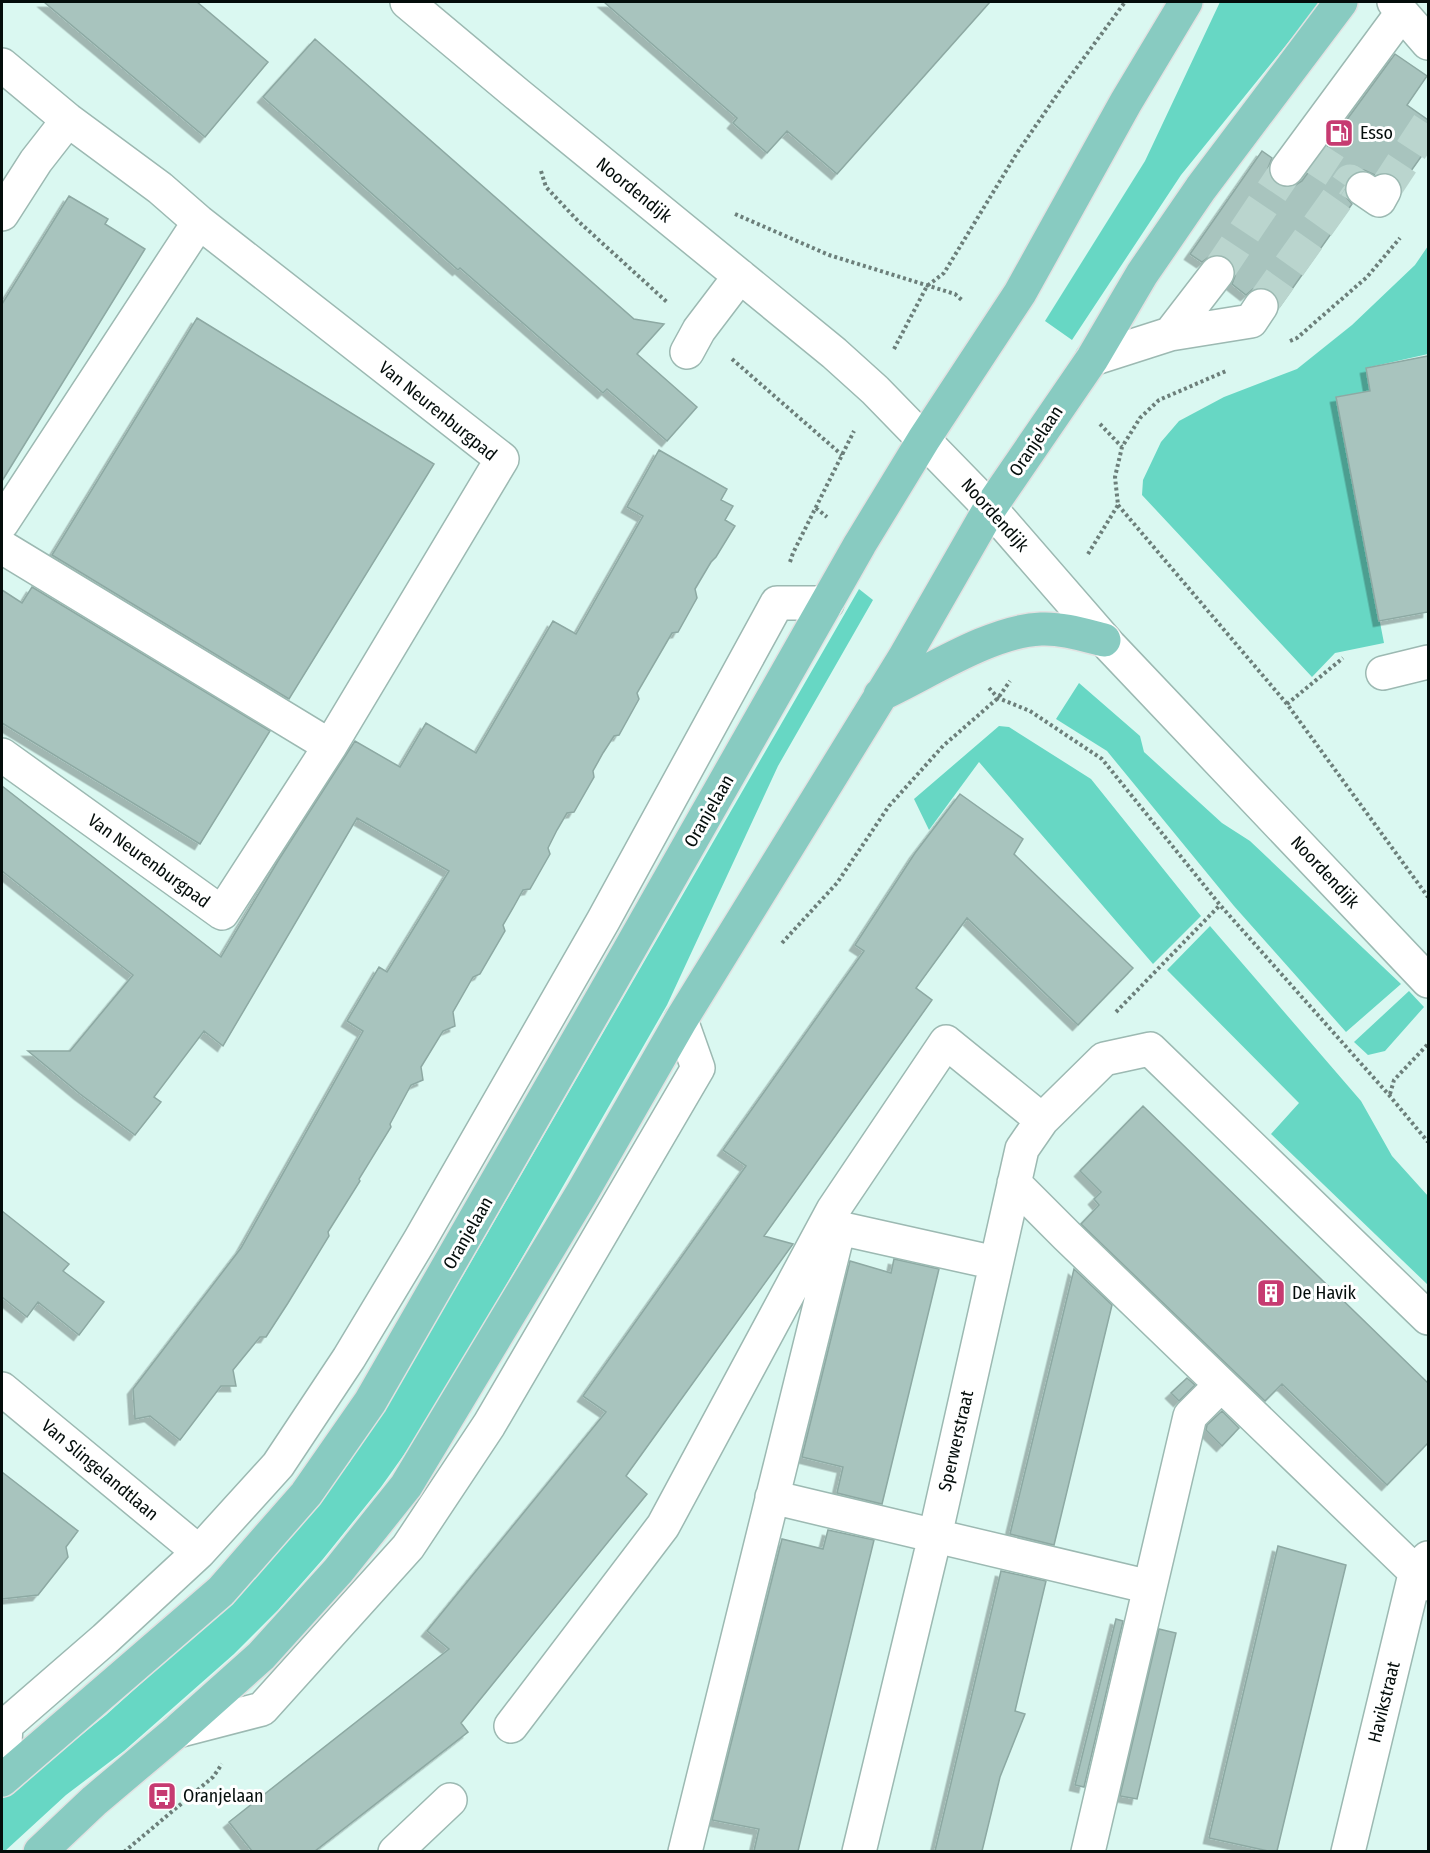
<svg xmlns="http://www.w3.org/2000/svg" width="1430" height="1853" font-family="'Fira Sans Condensed',sans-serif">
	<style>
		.green { fill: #67d7c4 }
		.building { fill: #a8c4be; stroke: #8da9a3; stroke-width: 1.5; filter: url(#shadow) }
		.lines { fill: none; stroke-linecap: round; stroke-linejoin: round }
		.minor-tunnel { stroke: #bad5ce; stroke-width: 33; stroke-dasharray: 33 16; stroke-linecap: butt }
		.minor-casing { stroke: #9cb9b2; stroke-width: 36 }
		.major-casing { stroke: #e1e2e2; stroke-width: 36 }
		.path { stroke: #6c7f7a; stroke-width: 4; stroke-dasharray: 3 3; stroke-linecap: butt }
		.minor { stroke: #fff; stroke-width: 33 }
		.major { stroke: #88cbc1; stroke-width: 33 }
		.labels { text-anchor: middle; stroke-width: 6; stroke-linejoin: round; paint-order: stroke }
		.poi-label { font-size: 18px; fill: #040d0b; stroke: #fff; text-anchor: start }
		.street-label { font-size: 18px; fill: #040d0b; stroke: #fff }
	</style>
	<defs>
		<filter id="shadow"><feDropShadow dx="-5.5" dy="5.5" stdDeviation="0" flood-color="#0004"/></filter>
	</defs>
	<rect width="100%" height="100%" fill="#daf8f1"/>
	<path class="green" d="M 1220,2 L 1321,2 L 1181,175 L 1072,340 L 1045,321 L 1145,161 Z
		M 1428,246 L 1428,354 L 1366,368 L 1370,391 L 1336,397 L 1384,643 L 1335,653 L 1312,677 L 1142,495 L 1143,480 L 1161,442 L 1179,421 L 1224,397 L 1297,369 L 1352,325 L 1415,265 Z
		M 859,589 L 873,600 L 778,766 L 667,1005 L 430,1418 L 381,1487 L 323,1559 L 278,1610 L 234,1654 L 124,1751 L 66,1795 L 5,1851 L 2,1852 L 2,1799 L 106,1715 L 230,1603 L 290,1536 L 350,1462 L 464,1274 Z
		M 1079,683 L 1140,736 L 1144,752 L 1222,823 L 1250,841 L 1401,984 L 1346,1032 L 1234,906 L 1107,751 L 1056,719 Z
		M 999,726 L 1009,727 L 1091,779 L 1201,916 L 1153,964 L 979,762 L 929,830 L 914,799 Z
		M 1210,926 L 1361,1101 L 1392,1156 L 1428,1196 L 1428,1285 L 1271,1134 L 1299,1103 L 1167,970 Z
		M 1409,991 L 1424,1007 L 1385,1051 L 1368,1055 L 1354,1042 Z"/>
	<path class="building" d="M 44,2 L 197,2 L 268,62 L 205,137 Z
		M 604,2 L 990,2 L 837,174 L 787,131 L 767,153 L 733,123 L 737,118 Z
		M 315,39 L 634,319 L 664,324 L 637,354 L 697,407 L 667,441 L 607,389 L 603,393 L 460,268 L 458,270 L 263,97 Z
		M 1395,54 L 1427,76 L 1407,105 L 1428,120 L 1428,147 L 1401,185 L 1400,181 L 1394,175 L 1384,172 L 1375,175 L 1364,170 L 1354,172 L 1348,178 L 1344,188 L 1346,197 L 1352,204 L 1280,306 L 1277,297 L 1271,290 L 1262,287 L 1253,289 L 1246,295 L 1232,284 L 1235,276 L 1234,266 L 1228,258 L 1220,255 L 1210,256 L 1202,262 L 1190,254 L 1262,151 L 1272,158 L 1268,168 L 1270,176 L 1275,184 L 1286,188 L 1294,186 L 1302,181 Z
		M 69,196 L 108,219 L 105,224 L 145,249 L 2,481 L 2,304 Z
		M 197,318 L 434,464 L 289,699 L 52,555 Z
		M 1428,356 L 1428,612 L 1379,621 L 1336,397 L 1370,391 L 1366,368 Z
		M 659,450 L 727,489 L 721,500 L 733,506 L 725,520 L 735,526 L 716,557 L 711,562 L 695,589 L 697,598 L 678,632 L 672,633 L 637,693 L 639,699 L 619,735 L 614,736 L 603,753 L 593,771 L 594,777 L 574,812 L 567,813 L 557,830 L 548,848 L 550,854 L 530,889 L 523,890 L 513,908 L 503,925 L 505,931 L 480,974 L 473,977 L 453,1012 L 455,1026 L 443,1031 L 421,1067 L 423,1080 L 411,1085 L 390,1124 L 391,1127 L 359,1179 L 360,1181 L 328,1232 L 329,1236 L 288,1303 L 266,1337 L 260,1337 L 233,1370 L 236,1386 L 221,1386 L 180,1440 L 150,1416 L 135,1419 L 133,1389 L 241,1248 L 363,1031 L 347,1021 L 379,967 L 387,972 L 449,871 L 357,818 L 223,1046 L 204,1031 L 154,1097 L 161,1102 L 135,1135 L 80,1094 L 28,1051 L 70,1051 L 133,975 L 2,871 L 2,786 L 221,957 L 278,861 L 355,741 L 400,767 L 426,723 L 476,753 L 553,621 L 576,634 L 643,516 L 627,507 Z
		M 32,587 L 270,731 L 200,844 L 2,723 L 2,590 L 22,603 Z
		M 960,794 L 1023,839 L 1014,854 L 1133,968 L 1078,1025 L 967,918 L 916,988 L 932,1000 L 764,1236 L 793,1244 L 626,1476 L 647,1494 L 461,1723 L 468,1732 L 315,1851 L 252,1851 L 229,1822 L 449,1649 L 427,1631 L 606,1412 L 583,1396 L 746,1166 L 723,1150 L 864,951 L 855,945 L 915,853 Z
		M 1143,1106 L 1428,1383 L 1428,1443 L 1387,1485 L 1282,1384 L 1265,1401 L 1081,1224 L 1099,1205 L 1094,1199 L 1101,1192 L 1080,1171 Z
		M 2,1211 L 69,1264 L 63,1271 L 104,1302 L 79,1335 L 38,1302 L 27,1317 L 2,1297 Z
		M 894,1259 L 939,1269 L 882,1504 L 837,1493 L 843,1467 L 802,1457 L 850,1261 L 891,1273 Z
		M 1074,1269 L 1112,1305 L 1054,1545 L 1010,1534 Z
		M 1187,1378 L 1195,1385 L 1179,1401 L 1171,1393 Z
		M 1222,1411 L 1239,1428 L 1222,1446 L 1206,1430 L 1207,1425 Z
		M 2,1472 L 78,1531 L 66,1547 L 68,1557 L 38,1595 L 2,1599 Z
		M 828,1530 L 874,1540 L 798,1851 L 754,1851 L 759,1829 L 712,1820 L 782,1539 L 823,1549 Z
		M 1278,1546 L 1346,1565 L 1277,1851 L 1268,1851 L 1209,1838 Z
		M 1001,1571 L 1046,1581 L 1015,1711 L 1025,1714 L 1000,1777 L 982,1851 L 935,1851 Z
		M 1116,1619 L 1123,1621 L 1084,1787 L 1075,1785 Z
		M 1159,1629 L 1176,1633 L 1137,1799 L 1120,1796 Z"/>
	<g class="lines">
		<path class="minor-tunnel" d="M 1307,153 L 1350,181
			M 1384,191 L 1428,124
			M 1217,273 L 1287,169
			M 1261,306 L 1350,181 L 1363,189"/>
		<g class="minor-casing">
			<path id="minor" d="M 407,2 L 517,94 L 834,353 L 875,390 L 990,508 L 1110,646 L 1428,981
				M 1402,13 L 1428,43
				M 2,65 L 68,120 L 160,188 L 199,222 L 502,459 L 330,746 L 222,913 L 2,755
				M 1287,169 L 1402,13 L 1394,2
				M 1363,189 L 1379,200 L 1384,191
				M 2,214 L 36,161 L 68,120
				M 1170,334 L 1251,321 L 1261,306
				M 687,352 L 699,330 L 740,276
				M 1092,359 L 1170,334 L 1217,273
				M 2,523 L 199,222
				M 2,547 L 330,746
				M 1383,673 L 1428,662
				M 1014,1183 L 1067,1236 L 1428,1584
				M 2,1389 L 199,1552
				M 772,1497 L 1150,1587
				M 511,1726 L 663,1526 L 833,1210 L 946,1042 L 1042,1120
				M 177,1731 L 262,1709 L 408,1547 L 489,1425 L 698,1068 L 681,1020
				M 3,1779 L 6,1725 L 105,1639 L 199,1552 L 278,1465 L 349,1358 L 420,1240 L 603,921 L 777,603 L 827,603
				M 395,1852 L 450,1800
				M 685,1852 L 839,1228 L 996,1263
				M 859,1852 L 935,1536 L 1022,1149 L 1042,1120 L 1104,1059 L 1150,1049 L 1428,1318
				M 1088,1852 L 1190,1416 L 1221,1385
				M 1348,1852 L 1416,1570 L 1428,1558"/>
		</g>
		<g class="major-casing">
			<path id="major" d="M 880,695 C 926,674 990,631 1041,629 C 1062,628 1084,635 1104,640
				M 2,1780 L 221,1591 L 306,1494 L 370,1402 L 611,982 L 860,544 L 924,439 L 1020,293 L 1126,102 L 1186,2
				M 40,1852 L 95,1800 L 177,1731 L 261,1656 L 338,1571 L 406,1486 L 582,1193 L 681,1020 L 904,658 L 990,508 L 1092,359 L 1142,274 L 1201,188 L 1341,2"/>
		</g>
		<path class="path" d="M 541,171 L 546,187 L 578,221 L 668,303
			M 735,214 L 829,255 L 955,294 L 963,301
			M 1290,341 L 1297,338 L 1367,277 L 1400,238
			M 894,349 L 927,286 L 944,273 L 1017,153 L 1061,89 L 1125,2
			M 732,359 L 842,455
			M 1100,424 L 1122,447
			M 1118,505 L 1287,704 L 1428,897
			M 816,508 L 827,517
			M 1088,554 L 1118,505 L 1115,477 L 1122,447 L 1140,418 L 1159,400 L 1226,371
			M 790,562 L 793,553 L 854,431
			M 989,688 L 998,698 L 1030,711 L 1102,759 L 1220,905 L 1389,1095 L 1428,1142
			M 1287,704 L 1343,658
			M 782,943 L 837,883 L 889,806 L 943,746 L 998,698 L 1010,681
			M 1116,1012 L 1220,905
			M 1390,1094 L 1394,1080 L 1428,1044
			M 124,1852 L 213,1777 L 222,1764"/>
		<use href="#minor" class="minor"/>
		<use href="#major" class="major"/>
	</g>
	<defs>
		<g id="fuel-square" transform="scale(1.5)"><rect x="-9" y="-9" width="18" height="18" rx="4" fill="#c63b71" stroke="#fff"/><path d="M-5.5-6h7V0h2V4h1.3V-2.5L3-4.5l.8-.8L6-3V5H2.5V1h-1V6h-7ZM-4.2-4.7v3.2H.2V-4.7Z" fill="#fff"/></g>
		<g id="building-square" transform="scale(1.5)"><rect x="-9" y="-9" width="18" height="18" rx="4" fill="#c63b71" stroke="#fff"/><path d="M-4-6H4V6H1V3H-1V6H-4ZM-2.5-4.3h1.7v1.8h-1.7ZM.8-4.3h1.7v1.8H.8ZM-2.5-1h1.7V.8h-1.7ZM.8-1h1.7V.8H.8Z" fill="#fff"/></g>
		<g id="bus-square" transform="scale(1.5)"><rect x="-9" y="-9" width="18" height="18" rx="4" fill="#c63b71" stroke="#fff"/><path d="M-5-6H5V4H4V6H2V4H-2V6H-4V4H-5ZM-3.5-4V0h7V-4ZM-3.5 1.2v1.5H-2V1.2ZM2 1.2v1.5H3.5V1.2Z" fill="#fff"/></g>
	</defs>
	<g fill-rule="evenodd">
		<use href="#fuel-square" x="1339" y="133"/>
		<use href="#building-square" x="1271" y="1293"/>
		<use href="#bus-square" x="162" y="1796"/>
	</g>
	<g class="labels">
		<g class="poi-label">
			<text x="1360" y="139">Esso</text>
			<text x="1292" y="1299">De Havik</text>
			<text x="183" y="1802">Oranjelaan</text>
		</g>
		<g class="street-label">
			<text transform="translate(634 190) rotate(39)" y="6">Noordendijk</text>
			<text transform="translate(438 411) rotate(39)" y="6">Van Neurenburgpad</text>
			<text transform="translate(1036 441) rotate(-56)" y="6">Oranjelaan</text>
			<text transform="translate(995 515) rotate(48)" y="6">Noordendijk</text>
			<text transform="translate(709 811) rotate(-60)" y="6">Oranjelaan</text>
			<text transform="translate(149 861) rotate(36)" y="6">Van Neurenburgpad</text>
			<text transform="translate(1325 872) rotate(47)" y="6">Noordendijk</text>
			<text transform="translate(468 1233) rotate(-60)" y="6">Oranjelaan</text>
			<text transform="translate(956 1441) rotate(-77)" y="6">Sperwerstraat</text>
			<text transform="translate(100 1470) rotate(40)" y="6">Van Slingelandtlaan</text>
			<text transform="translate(1384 1702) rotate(-76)" y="6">Havikstraat</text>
		</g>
	</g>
	<rect width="1430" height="1853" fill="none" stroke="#040d0b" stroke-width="6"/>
</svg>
